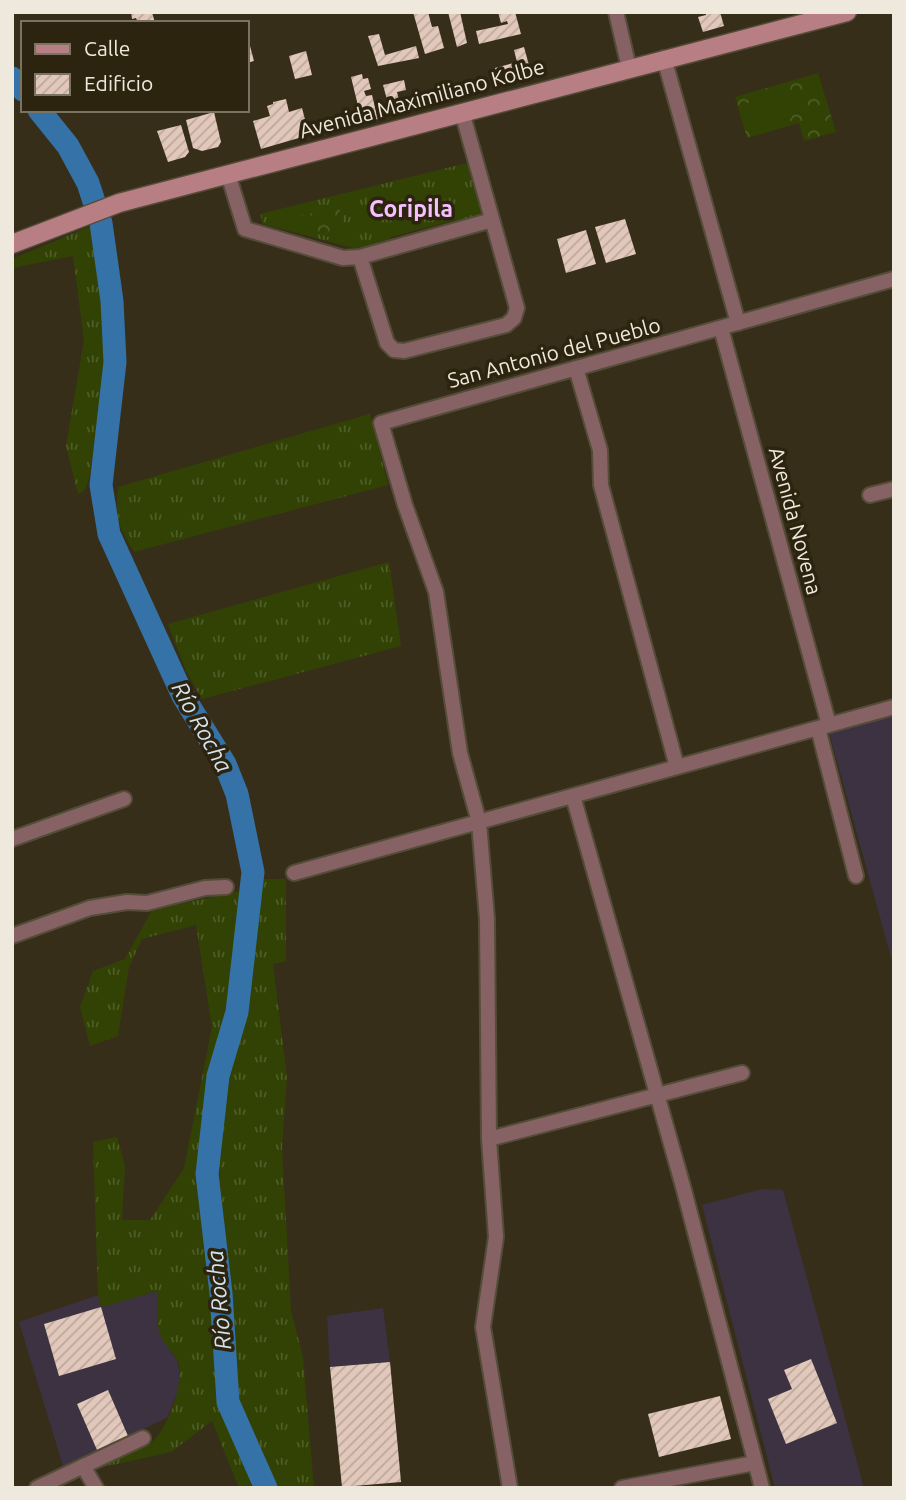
<svg xmlns="http://www.w3.org/2000/svg" width="906" height="1500" font-family="Ubuntu,sans-serif">
	<style>
		.industrial { fill: #3d3241 }
		.grass { fill: url(#grass-tufts) }
		.park { fill: url(#park-crowns) }
		.garden { fill: #314204 }
		.lines { fill: none; stroke-linecap: round; stroke-linejoin: round }
		.river { stroke: #3572a7; stroke-width: 23 }
		.building { fill: url(#building-hatch) }
		.minor-casing { stroke: #544c38; stroke-width: 18 }
		.secondary-casing { stroke: #544c38; stroke-width: 21 }
		.minor { stroke: #866265; stroke-width: 14 }
		.secondary { stroke: #b77e83; stroke-width: 18 }
		.labels { text-anchor: middle; stroke-width: 7; stroke-linejoin: round; paint-order: stroke }
		.street-label { font-size: 21px; fill: #eee9dc; stroke: #2d2410 }
		.neighbourhood-label { font-size: 23px; font-weight: bold; fill: #f5c1ff; stroke: #2d2410 }
		.water-label { font-size: 23px; font-style: italic; fill: #d2e2f1; stroke: #2d2410 }
	</style>
	<defs>
		<pattern id="grass-tufts" width="24" height="20" patternUnits="userSpaceOnUse" patternTransform="scale(1.75)"><rect width="24" height="20" fill="#314204"/><path d="M3 7l-1-3M5 7V3M7 7l1-3M15 17l-1-3M17 17v-4M19 17l1-3" fill="none" stroke="#4f5d28"/></pattern>
		<pattern id="park-crowns" width="20" height="18" patternUnits="userSpaceOnUse" patternTransform="scale(1.75)"><rect width="20" height="18" fill="#314204"/><path d="M2 6a3 3 0 1 1 6 0M12 15a3 3 0 1 1 6 0" fill="none" stroke="#4f5d28"/></pattern>
		<pattern id="building-hatch" width="6" height="6" patternUnits="userSpaceOnUse" patternTransform="scale(1.75)"><rect width="6" height="6" fill="#e2c8ba"/><path d="M-1 1l2-2M0 6l6-6M5 7l2-2" fill="none" stroke="#bba89c"/></pattern>
	</defs>
	<rect width="100%" height="100%" fill="#372e19"/>
	<path class="industrial" d="M 894,715 L 894,968 L 829,732 Z
		M 762,1189 L 783,1190 L 864,1488 L 775,1488 L 702,1205 Z
		M 158,1291 L 158,1326 L 162,1339 L 177,1360 L 180,1373 L 178,1390 L 167,1418 L 63,1466 L 19,1322 L 98,1295 L 101,1307 Z
		M 383,1308 L 390,1362 L 330,1367 L 327,1316 Z"/>
	<path class="grass" d="M 467,163 L 482,217 L 461,223 L 455,220 L 391,237 L 386,244 L 361,250 L 263,224 L 260,214 Z
		M 91,226 L 97,251 L 107,361 L 89,479 L 84,491 L 78,494 L 66,446 L 84,340 L 73,256 L 12,268 L 12,259 Z
		M 370,414 L 388,485 L 134,552 C 118,526 115,518 118,487 Z
		M 389,562 L 401,646 L 202,699 L 187,673 L 168,624 Z
		M 259,879 L 286,879 L 286,961 L 273,964 L 287,1078 L 282,1147 L 291,1311 L 303,1357 L 314,1488 L 272,1488 L 234,1397 L 215,1176 L 222,1079 L 242,1021 Z
		M 240,891 L 224,1027 L 210,1069 L 199,1170 L 212,1289 L 221,1406 L 257,1488 L 239,1488 L 212,1421 L 171,1452 L 99,1468 C 113,1461 142,1450 153,1441 C 168,1429 185,1380 178,1361 C 174,1353 166,1347 162,1339 C 155,1326 158,1306 158,1291 L 101,1307 L 98,1295 L 93,1142 L 117,1137 L 125,1166 L 122,1220 L 150,1220 L 184,1168 L 212,1027 L 196,925 L 142,939 L 129,967 L 118,1036 L 90,1046 L 80,1007 L 93,971 L 125,959 L 152,910 Z"/>
	<path class="park" d="M 818,73 L 836,132 L 804,141 L 799,123 L 747,138 L 735,97 Z
		M 339,207 L 350,243 L 298,228 L 296,217 Z"/>
	<path class="garden" d="M 785,93 L 792,118 L 754,128 L 747,103 Z"/>
	<g class="lines">
		<path class="river" d="M 12,78 L 23,90
			M 39,110 L 68,146 L 88,183 L 101,223 L 112,301 L 115,362 L 101,485 L 109,534 L 183,696 L 225,764 L 237,794 L 253,872 L 237,1012 L 218,1076 L 207,1174 L 221,1293 L 228,1402 L 266,1488"/>
	</g>
	<path class="building" d="M 131,12 L 152,12 L 155,23 L 138,23 L 136,18 L 132,19 Z
		M 413,12 L 428,12 L 432,27 L 438,26 L 444,48 L 425,54 Z
		M 448,12 L 460,12 L 467,43 L 457,47 Z
		M 498,12 L 515,12 L 521,34 L 479,44 L 476,31 L 508,24 L 507,21 L 501,23 Z
		M 706,12 L 720,12 L 724,26 L 703,32 L 698,17 L 706,15 Z
		M 379,34 L 385,55 L 416,46 L 419,58 L 378,66 L 368,36 Z
		M 250,46 L 254,61 L 247,63 L 247,47 Z
		M 524,47 L 532,76 L 500,85 L 495,68 L 517,62 L 514,50 Z
		M 306,51 L 312,75 L 295,79 L 289,56 Z
		M 362,74 L 363,79 L 368,78 L 371,89 L 364,91 L 366,96 L 372,95 L 378,119 L 362,122 L 351,77 Z
		M 404,80 L 406,90 L 397,92 L 402,112 L 391,114 L 383,85 Z
		M 286,99 L 289,112 L 302,108 L 309,135 L 261,149 L 253,121 L 270,116 L 267,106 L 273,104 L 273,102 Z
		M 214,112 L 221,142 L 218,147 L 202,151 L 193,148 L 186,120 Z
		M 181,125 L 189,152 L 185,157 L 168,162 L 157,131 Z
		M 625,219 L 636,254 L 606,263 L 595,227 Z
		M 586,230 L 596,264 L 566,273 L 557,239 Z
		M 101,1307 L 116,1359 L 59,1376 L 44,1324 Z
		M 811,1359 L 837,1423 L 786,1444 L 768,1399 L 792,1389 L 784,1370 Z
		M 390,1362 L 401,1482 L 342,1487 L 330,1367 Z
		M 108,1390 L 128,1436 L 97,1450 L 77,1404 Z
		M 720,1396 L 731,1439 L 659,1457 L 648,1414 Z"/>
	<g class="lines">
		<g class="minor-casing">
			<path id="minor" d="M 616,12 L 629,68
				M 664,58 L 738,323
				M 228,174 L 245,229 L 343,258 L 360,257 L 492,220
				M 360,257 L 387,343 L 394,350 L 404,351 L 506,325 L 514,318 L 517,308 L 462,112
				M 721,328 L 829,725
				M 576,368 L 600,450 L 601,485 L 677,767
				M 870,495 L 894,489
				M 818,728 L 856,876
				M 573,796 L 684,1190 L 762,1488
				M 12,839 L 124,799
				M 294,873 L 894,707
				M 12,936 L 90,908 L 127,902 L 147,903 L 205,888 L 226,887
				M 489,1139 L 742,1073
				M 83,1466 L 96,1488
				M 37,1488 L 143,1438
				M 510,1488 L 483,1327 L 496,1237 L 489,1139 L 487,919 L 479,822 L 460,753 L 436,592 L 405,505 L 381,423 L 894,279
				M 622,1488 L 755,1463"/>
		</g>
		<g class="secondary-casing">
			<path id="secondary" d="M 12,244 L 119,203 L 847,12"/>
		</g>
		<use href="#minor" class="minor"/>
		<use href="#secondary" class="secondary"/>
	</g>
	<g class="labels">
		<g class="street-label">
			<text transform="translate(422 99) rotate(-15)" y="7">Avenida Maximiliano Kolbe</text>
			<text transform="translate(554 353) rotate(-15)" y="7">San Antonio del Pueblo</text>
			<text transform="translate(795 521) rotate(75)" y="7">Avenida Novena</text>
		</g>
		<g class="neighbourhood-label">
			<text x="411" y="217">Coripila</text>
		</g>
		<g class="water-label">
			<text transform="translate(202 727) rotate(61)" y="8">Río Rocha</text>
			<text transform="translate(219 1300) rotate(-95)" y="8">Río Rocha</text>
		</g>
	</g>
	<rect width="906" height="1500" fill="none" stroke="#eee9dc" stroke-width="28"/>
	<rect x="21" y="21" width="228" height="91" fill="#2d2410" stroke="#7a7362" stroke-width="2"/>
	<rect x="35" y="44" width="35" height="10" fill="#b77e83" stroke="#7a7362" stroke-width="2"/>
	<text x="84" y="56" font-size="21" fill="#eee9dc">Calle</text>
	<rect x="35" y="74" width="35" height="21" fill="url(#building-hatch)" stroke="#7a7362" stroke-width="2"/>
	<text x="84" y="91" font-size="21" fill="#eee9dc">Edificio</text>
</svg>
